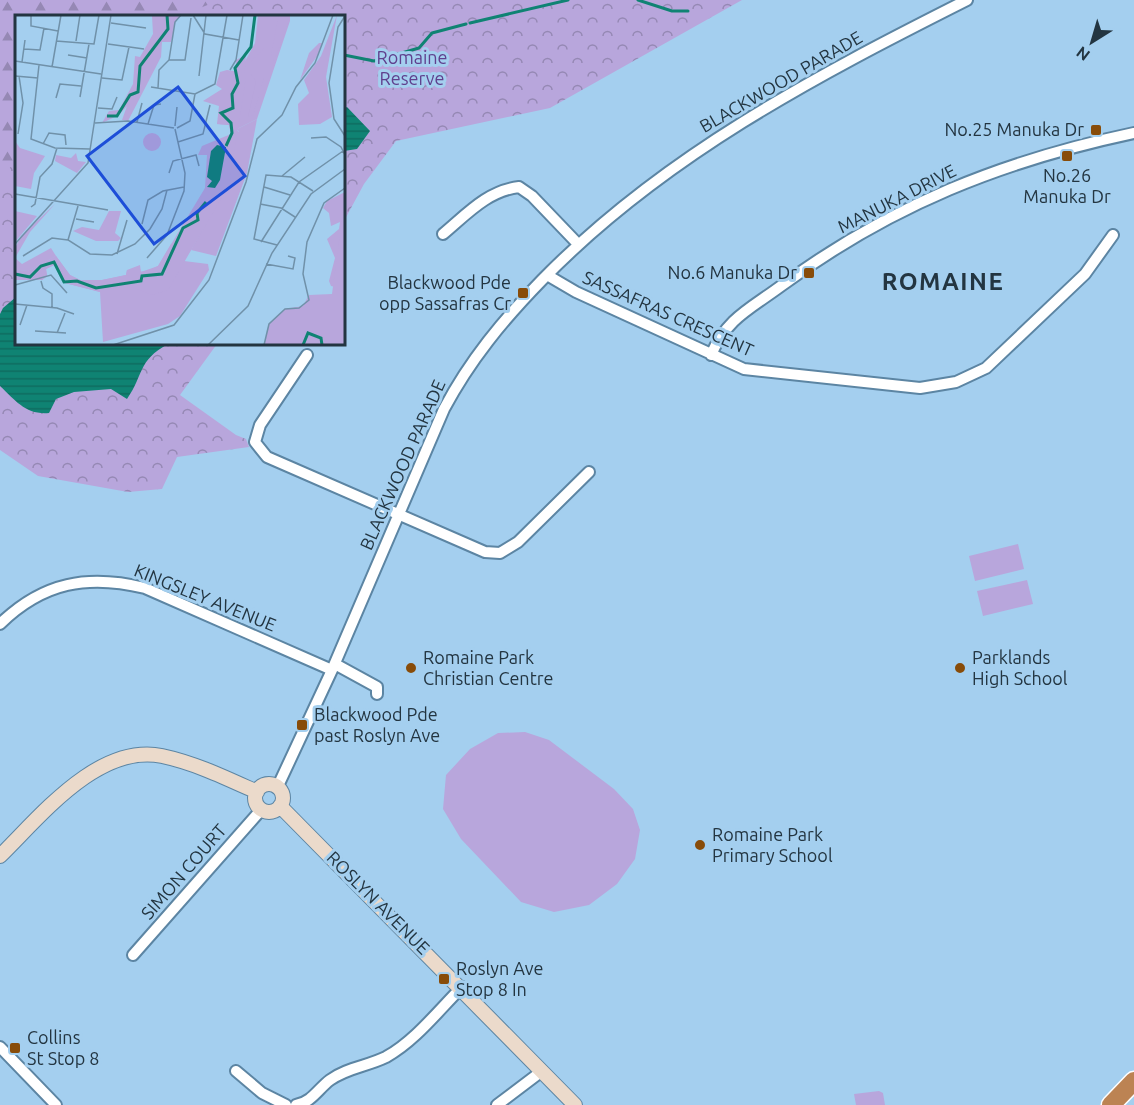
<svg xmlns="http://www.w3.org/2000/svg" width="1134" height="1105" font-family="Ubuntu,sans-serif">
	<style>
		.grass { fill: #b8a6dc }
		.forest { fill: url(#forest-firs) }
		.park { fill: url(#park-crowns) }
		.water { fill: url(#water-rules) }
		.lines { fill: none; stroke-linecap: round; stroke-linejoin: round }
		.stream { stroke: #0f8373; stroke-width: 3 }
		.street-casing { stroke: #5c85a3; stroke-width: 14 }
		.secondary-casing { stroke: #5c85a3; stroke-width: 16 }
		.highway-casing { stroke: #fff; stroke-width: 21 }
		.street { stroke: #fff; stroke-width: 10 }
		.secondary { stroke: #ebdacb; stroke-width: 14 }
		.highway { stroke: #bc8353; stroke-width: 18 }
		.poi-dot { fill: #884c09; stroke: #a4cfef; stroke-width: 2 }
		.labels { text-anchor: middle; stroke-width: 6; stroke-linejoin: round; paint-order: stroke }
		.park-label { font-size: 18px; fill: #60408e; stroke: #a4cfef }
		.street-label { font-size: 18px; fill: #233541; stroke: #a4cfef }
		.poi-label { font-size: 18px; fill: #233541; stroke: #a4cfef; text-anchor: start }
		.district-label { font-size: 24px; font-weight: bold; letter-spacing: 1.5px; fill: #233541; stroke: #a4cfef }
		.inset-river { fill: none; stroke: #0f8373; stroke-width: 3 }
		.inset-road { fill: none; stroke: #7091a9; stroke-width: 1.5 }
		.view { fill: #1d4ed8; fill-opacity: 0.15; stroke: #1d4ed8; stroke-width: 3 }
		.inset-edge { fill: none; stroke: #233541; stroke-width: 3 }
	</style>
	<defs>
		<pattern id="forest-firs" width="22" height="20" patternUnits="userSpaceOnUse" patternTransform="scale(1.5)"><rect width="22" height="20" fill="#b8a6dc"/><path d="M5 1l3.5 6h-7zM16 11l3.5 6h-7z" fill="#9588b4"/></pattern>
		<pattern id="park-crowns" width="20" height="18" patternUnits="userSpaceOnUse" patternTransform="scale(1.5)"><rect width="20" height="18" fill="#b8a6dc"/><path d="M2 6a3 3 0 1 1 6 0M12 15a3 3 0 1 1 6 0" fill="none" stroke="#9588b4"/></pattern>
		<pattern id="water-rules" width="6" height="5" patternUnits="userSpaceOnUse" patternTransform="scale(1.5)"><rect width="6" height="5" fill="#0f8373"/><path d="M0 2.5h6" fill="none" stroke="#0e6c60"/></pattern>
	</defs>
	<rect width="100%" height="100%" fill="#a4cfef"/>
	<path class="grass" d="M 1018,544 L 1024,569 L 975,581 L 969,556 Z
		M 1027,580 L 1033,604 L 983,616 L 977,591 Z
		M 525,732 L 549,740 L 614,789 L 633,809 L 640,830 L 635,859 L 617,884 L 589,905 L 554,912 L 521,902 L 461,839 L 443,809 L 446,775 L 470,749 L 498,733 Z
		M 879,1091 L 883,1093 L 885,1105 L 856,1105 L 854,1094 Z"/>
	<path class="forest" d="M 0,0 L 423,0 L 344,16 L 16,16 L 16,280 L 0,292 Z"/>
	<path class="park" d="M 220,0 L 742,0 L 550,108 L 396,141 L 364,184 L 344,221 L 344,16 L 180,16 Z
		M 16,162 L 16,344 L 217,344 L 180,395 L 236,435 L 246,439 L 249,447 L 177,457 L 162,489 L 128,492 L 38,476 L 0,450 L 0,177 Z"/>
	<path class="water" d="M 347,107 L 370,131 L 357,149 L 344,151 L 344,108 Z
		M 16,297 L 16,344 L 168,344 C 137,361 144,375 127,399 L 111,389 L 74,392 L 56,399 L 49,413 C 26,415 16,401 0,386 L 0,314 L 3,308 Z"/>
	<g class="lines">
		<path class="stream" d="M 638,0 L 672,11 L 688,11
			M 470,23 L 568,0
			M 344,55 L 374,61 L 419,48 L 432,33 L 466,24"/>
		<g class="street-casing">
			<path id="street" d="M 443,234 C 467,214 487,191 519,187 L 532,196 L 578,244
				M 547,275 L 576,292 L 744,369 L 920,388 L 956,382 L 986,368 L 1085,274 L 1113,235
				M 307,355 L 260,425 L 255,442 L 267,457 L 485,552 L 500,553 L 518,542 L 589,472
				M 711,355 C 727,318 750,309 781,286 C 891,205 1002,161 1134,133
				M 0,624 C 43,582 88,574 145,588 L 332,670
				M 335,664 L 377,687 L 377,694
				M 277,788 L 332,670 L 444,409 C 470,360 503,320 542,280 C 663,156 814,77 967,0
				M 133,955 L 261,810
				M 0,1047 L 56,1105
				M 236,1071 L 262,1093 L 286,1105
				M 296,1105 C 312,1102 318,1089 330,1080 C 346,1068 368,1066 386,1057 C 415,1041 438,1011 462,987
				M 497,1105 L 542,1071"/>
		</g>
		<g class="secondary-casing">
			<path id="secondary" d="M255 798a14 14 0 1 1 28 0a14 14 0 1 1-28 0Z
				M 280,806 L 575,1105
				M 0,856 C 40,817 98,743 162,756 C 195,763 226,778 257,792"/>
		</g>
		<g class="highway-casing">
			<path id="highway" d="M 1111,1105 L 1134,1081"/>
		</g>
		<use href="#street" class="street"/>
		<use href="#secondary" class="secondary"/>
		<use href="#highway" class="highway"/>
	</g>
	<g class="poi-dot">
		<rect x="1090" y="124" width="12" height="12" rx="3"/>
		<rect x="1061" y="150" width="12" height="12" rx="3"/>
		<rect x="803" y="267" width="12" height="12" rx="3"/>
		<rect x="517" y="287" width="12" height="12" rx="3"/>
		<circle cx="411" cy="668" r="6"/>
		<circle cx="960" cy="668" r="6"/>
		<rect x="296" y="719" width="12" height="12" rx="3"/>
		<circle cx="700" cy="845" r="6"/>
		<rect x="438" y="973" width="12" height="12" rx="3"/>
		<rect x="9" y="1042" width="12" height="12" rx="3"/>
	</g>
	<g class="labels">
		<g class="park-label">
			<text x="412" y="64">Romaine<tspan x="412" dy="21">Reserve</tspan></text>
		</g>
		<g class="street-label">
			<text transform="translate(781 82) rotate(-30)" y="6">BLACKWOOD PARADE</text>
			<text transform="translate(897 199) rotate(-27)" y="6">MANUKA DRIVE</text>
			<text transform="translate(668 314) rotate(24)" y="6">SASSAFRAS CRESCENT</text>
			<text transform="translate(403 465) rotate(-66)" y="6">BLACKWOOD PARADE</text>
			<text transform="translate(205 598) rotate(22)" y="6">KINGSLEY AVENUE</text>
			<text transform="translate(184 872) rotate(-49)" y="6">SIMON COURT</text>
			<text transform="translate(378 903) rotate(45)" y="6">ROSLYN AVENUE</text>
		</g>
		<g class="poi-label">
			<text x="1084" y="136" text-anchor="end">No.25 Manuka Dr</text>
			<text x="1067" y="182" text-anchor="middle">No.26<tspan x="1067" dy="21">Manuka Dr</tspan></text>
			<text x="797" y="279" text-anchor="end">No.6 Manuka Dr</text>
			<text x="511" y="289" text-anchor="end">Blackwood Pde<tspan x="511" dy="21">opp Sassafras Cr</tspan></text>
			<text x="423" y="664">Romaine Park<tspan x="423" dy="21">Christian Centre</tspan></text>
			<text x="972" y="664">Parklands<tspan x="972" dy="21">High School</tspan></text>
			<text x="314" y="721">Blackwood Pde<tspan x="314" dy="21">past Roslyn Ave</tspan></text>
			<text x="712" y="841">Romaine Park<tspan x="712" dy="21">Primary School</tspan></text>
			<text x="456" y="975">Roslyn Ave<tspan x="456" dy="21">Stop 8 In</tspan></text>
			<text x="27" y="1044">Collins<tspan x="27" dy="21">St Stop 8</tspan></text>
		</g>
		<g class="district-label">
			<text x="943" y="290">ROMAINE</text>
		</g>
	</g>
	<g transform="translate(15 15)">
		<rect width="330" height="330" fill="#a4cfef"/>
		<path d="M 132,0 L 166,0 L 161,5 L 156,27 L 147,27 L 146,42 L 113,106 L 107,105 L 112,91 L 104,100 L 87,108 L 94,96 L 104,95 L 118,69 L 120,41 L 125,42 L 138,19 L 137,1 ZM 243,0 L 275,0 L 275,6 L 242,104 L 222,114 L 228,50 L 240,28 ZM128 127a9 9 0 1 1 18 0a9 9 0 1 1-18 0ZM 0,126 L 5,133 L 30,141 L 19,158 L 16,174 L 0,171 ZM 40,189 L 15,217 L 0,243 L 7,249 L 36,233 L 41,241 L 13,256 L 0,255 L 0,233 L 6,221 ZM 0,196 L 22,201 L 0,227 ZM 94,196 L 106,196 L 100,218 L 106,223 L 103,226 L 81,226 L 58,216 L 67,212 L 84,215 Z" fill="#b8a6dc"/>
		<path d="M 264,0 L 274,0 L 274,6 L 259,46 L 256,39 ZM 322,0 L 311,62 L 317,102 L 305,109 L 284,110 L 283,89 L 294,78 L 289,65 L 306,41 ZM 304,28 L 307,28 L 303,40 L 285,65 L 294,38 ZM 249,33 L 249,63 L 238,100 L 233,102 L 241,66 L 235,58 L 235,48 ZM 231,40 L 228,77 L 219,114 L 224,117 L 222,114 L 242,104 L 232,158 L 201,241 L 176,235 L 190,210 L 169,246 L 193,249 L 194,255 L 165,301 L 153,309 L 88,327 L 85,277 L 50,268 L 39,250 L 31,254 L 32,261 L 27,265 L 0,265 L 0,255 L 13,256 L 41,241 L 55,260 L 65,265 L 87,265 L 111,260 L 112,255 L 131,257 L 143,251 L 156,229 L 162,226 L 172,203 L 179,200 L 210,125 L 216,119 L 214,110 L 202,109 L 221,57 L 221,45 ZM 330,177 L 330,274 L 316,271 L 314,266 L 320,243 L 312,224 L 324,214 L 325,207 L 316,211 L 314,198 L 308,193 L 312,186 Z" fill="#b8a6dc"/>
		<path d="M 212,55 L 231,58 L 231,62 L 214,170 L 153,275 L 137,280 L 117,272 L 85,274 L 85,277 L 50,268 L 39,250 L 31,254 L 32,261 L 27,265 L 0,265 L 0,255 L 13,256 L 41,241 L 55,260 L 65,265 L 87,265 L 111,260 L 112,255 L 125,250 L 126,257 L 143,251 L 190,173 L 192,140 L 183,140 L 187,131 L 216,119 L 214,110 L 202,109 L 204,91 L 188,86 L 207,74 L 201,70 L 205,57 ZM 61,138 L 63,146 L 71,147 L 62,158 L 40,146 L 41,140 L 56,143 ZM 330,181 L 330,330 L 249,330 L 254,309 L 270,294 L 288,291 L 294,280 L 317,279 Z" fill="#b8a6dc"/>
		<path d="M 202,130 L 211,132 L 205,165 L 200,173 L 192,172 L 197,166 L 192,162 L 196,136 Z" fill="#0f8373"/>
		<path class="inset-river" d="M 92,101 L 102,101 L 115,80 L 123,77 L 125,51 L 153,14 L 152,0M 211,131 L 217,118 L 216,108 L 206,98 L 218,93 L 217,79 L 223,68 L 220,53 L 236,32 L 240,0M 0,259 L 15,262 L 26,251 L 39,247 L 49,267 L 62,266 L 81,273 L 126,266 L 127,261 L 147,259 L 168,213 L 183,205 L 182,198 L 191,187M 288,330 L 293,318 L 306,323 L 307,330"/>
		<path class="inset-road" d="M 16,0 L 16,11 L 43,16M 178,0 L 190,19 L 224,25M 330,1 L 323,12 L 314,68 L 319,104 L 330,121M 96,8 L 131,13M 41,26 L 79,29 L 84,0M 61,26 L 65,0M 93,29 L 129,34M 9,34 L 25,35 L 29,13M 53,40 L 72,43M 154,45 L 170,45 L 176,3M 0,46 L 86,59M 7,47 L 10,25M 24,50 L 16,124 L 40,133 L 75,134M 37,52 L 46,0M 215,55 L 221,45 L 228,0M 0,61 L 23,63M 184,61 L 191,0M 87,63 L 107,65 L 114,32M 136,72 L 180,79 L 200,69 L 212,0M 143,73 L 144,55 L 154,45 L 160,7 L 166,0M 65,82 L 74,29M 41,83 L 45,69 L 66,71M 83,93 L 97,94 L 102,82M 122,107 L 127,88M 80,108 L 113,106 L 159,113M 133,109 L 139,90 L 146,89M 160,111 L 162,92M 162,113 L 175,106 L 180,79M 3,119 L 8,88 L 4,61M 296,123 L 311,122 L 326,132 L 330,140M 163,127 L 188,119 L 195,90M 28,129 L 34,118 L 50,120 L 51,130M 154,158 L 158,146 L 181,140 L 184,151M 267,161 L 290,142M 249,172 L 275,180M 0,179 L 93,195M 245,189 L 266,193 L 280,202M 63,191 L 53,225 L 75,239 L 97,240 L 120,229 L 135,214 L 147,194 L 152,175M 16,192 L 20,189 L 25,162 L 37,149 L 42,133M 61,204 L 79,207M 127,209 L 133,185 L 148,176 L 169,172M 246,227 L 284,167 L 328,136M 0,229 L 73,148 L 96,0M 262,230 L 239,224 L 251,160 L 276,162 L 298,176M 102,239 L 112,205M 8,241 L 37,223 L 53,225M 132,243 L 152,220 L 169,176 L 170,158 L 160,114M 251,249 L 278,254 L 280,243 L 273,241M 26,266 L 28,273 L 37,279 L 37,292M 0,270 L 36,260 L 52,278M 0,289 L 42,293 L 59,299M 5,310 L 12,290M 20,316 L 51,318M 42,318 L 50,298M 98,330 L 159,310 L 194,265 L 231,167 L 242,124 L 267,100 L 281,72 L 300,48 L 318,0M 193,330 L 233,291 L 257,238 L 296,179 L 330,154M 249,330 L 254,309 L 270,294 L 284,293 L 294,285 L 288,259 L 292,227 L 309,188 L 330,173"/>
		<path class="view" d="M 163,72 L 230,161 L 139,229 L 72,141 Z"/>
		<rect width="330" height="330" class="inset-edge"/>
	</g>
	<g transform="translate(1092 42) rotate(217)" stroke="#a4cfef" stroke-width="4.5" paint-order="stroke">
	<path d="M0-4.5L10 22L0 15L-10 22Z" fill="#233541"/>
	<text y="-9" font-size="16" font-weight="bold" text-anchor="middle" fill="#233541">N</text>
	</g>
</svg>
